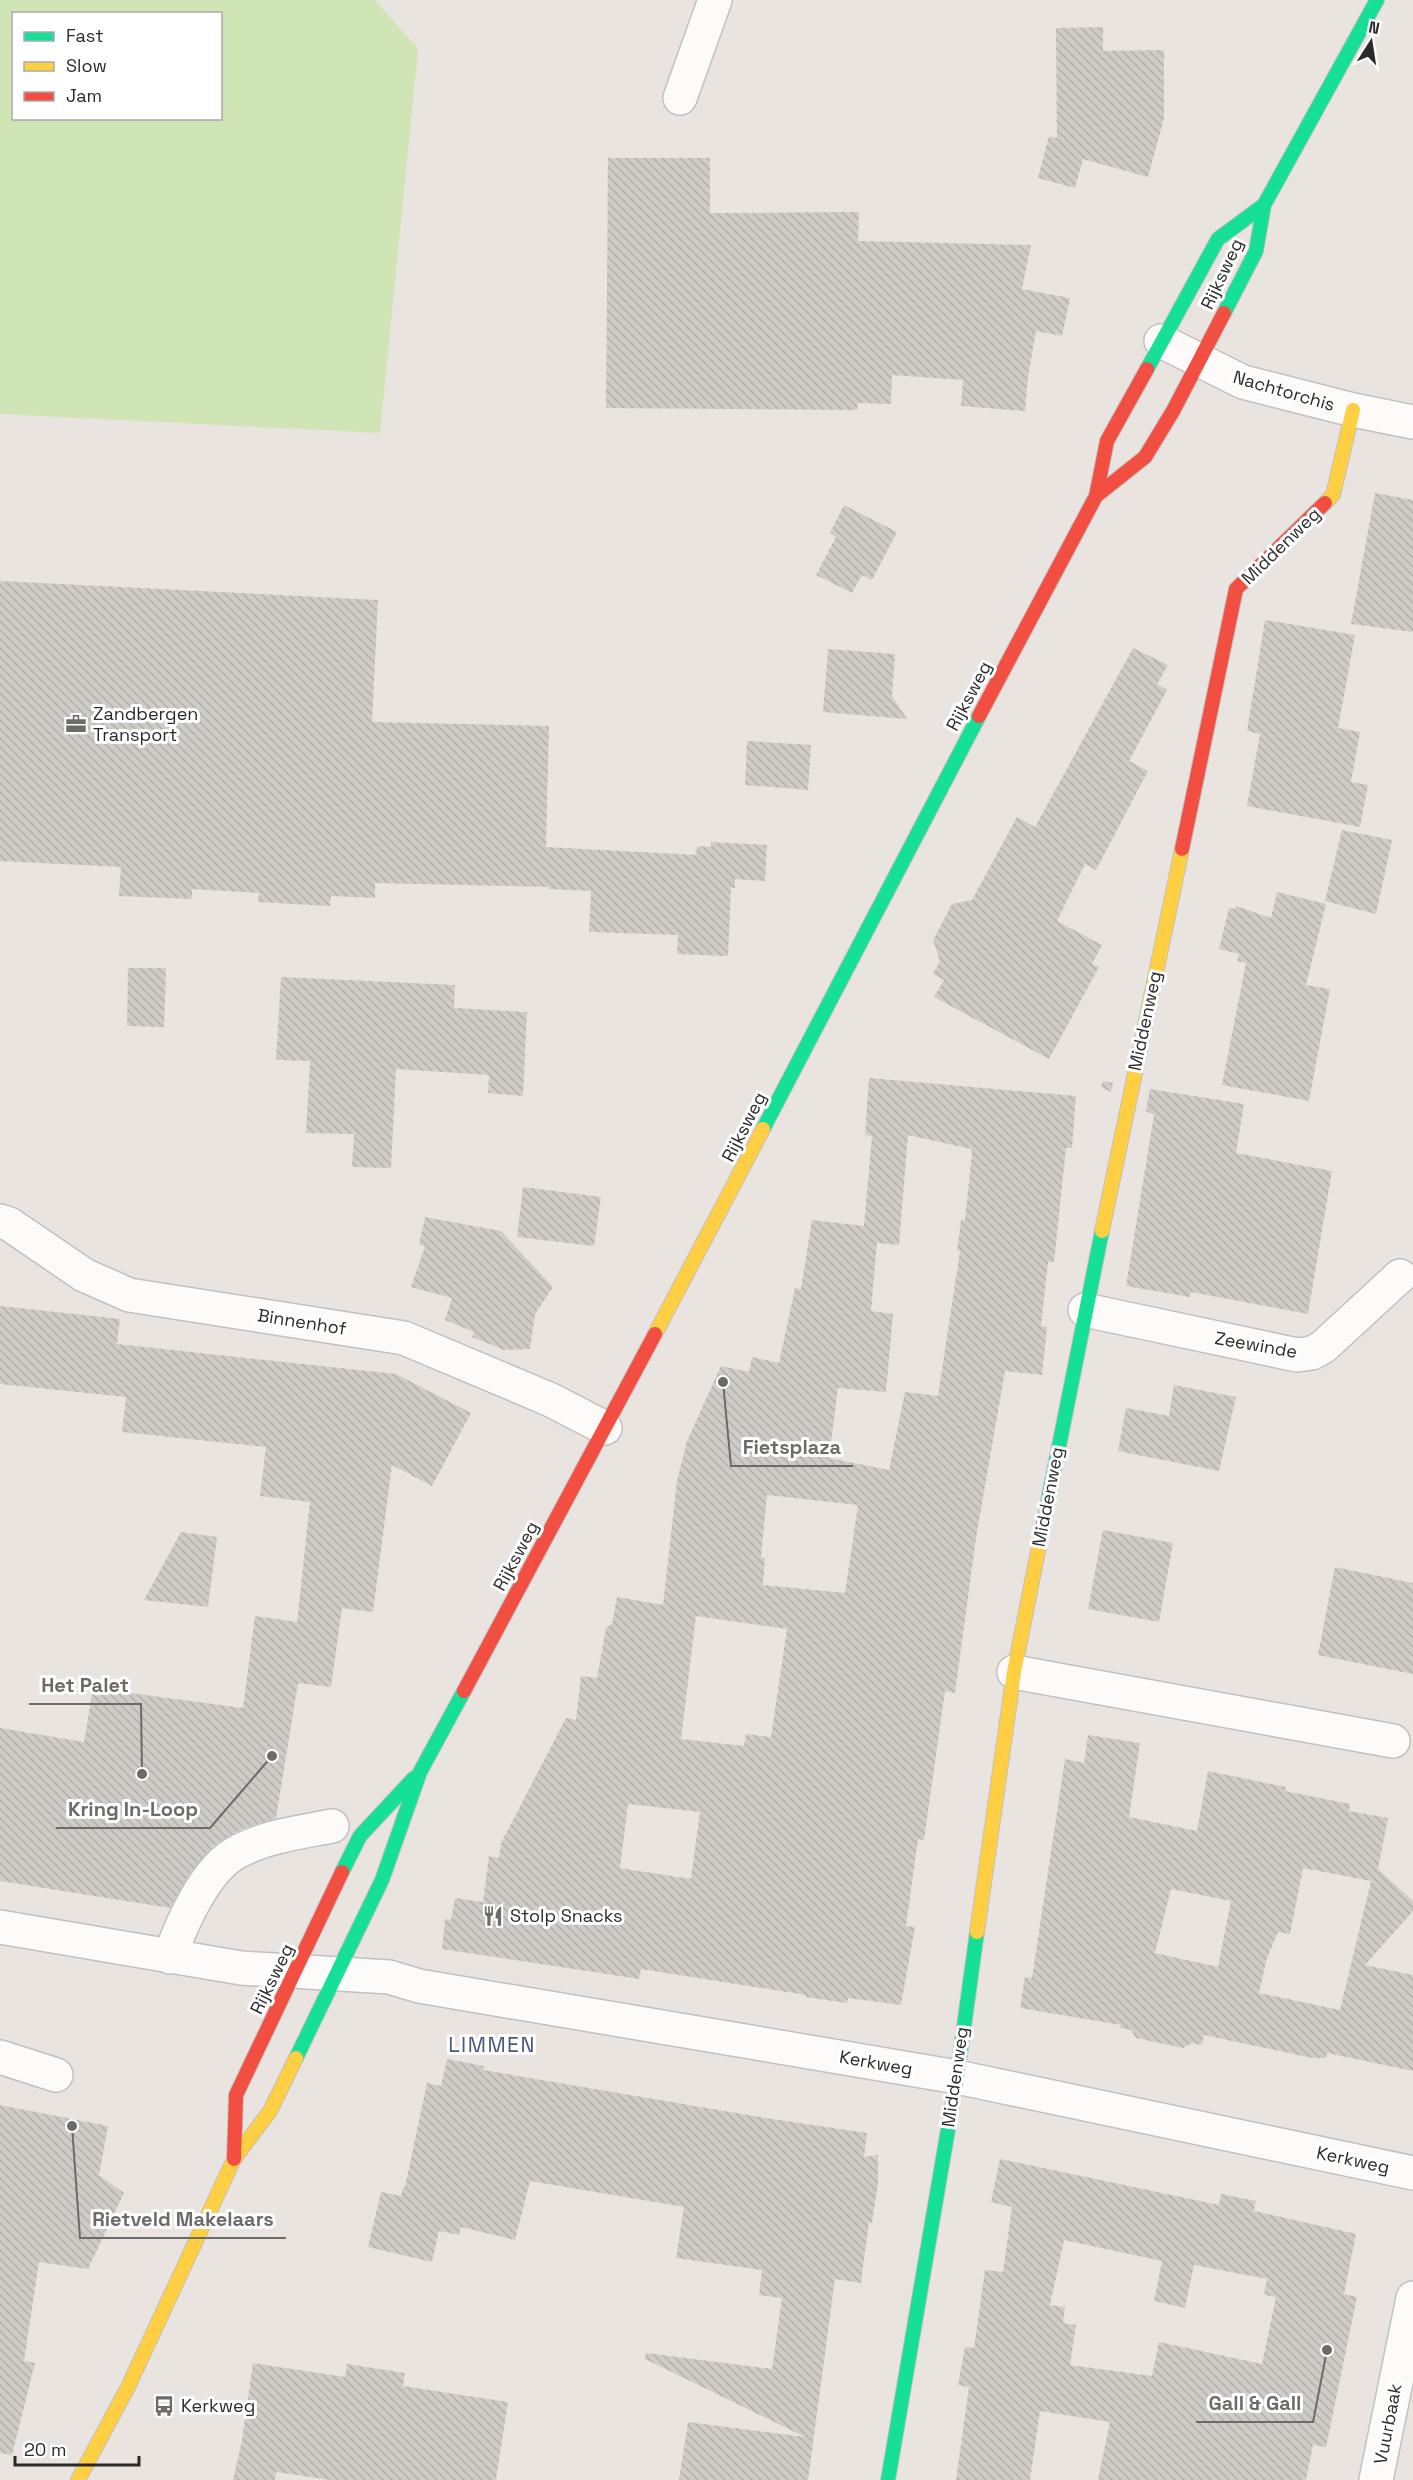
<svg xmlns="http://www.w3.org/2000/svg" width="1413" height="2480" font-family="'Space Grotesk',sans-serif">
	<style>
		.grass { fill: #cfe5b6; fill-rule: evenodd }
		.building { fill: url(#building-back-hatch); fill-rule: evenodd }
		.lines { fill: none; stroke-linecap: round; stroke-linejoin: round }
		.street-casing { stroke: #c2c0c1; stroke-width: 36 }
		.fast-casing { stroke: #c2c0c1; stroke-width: 16 }
		.slow-casing { stroke: #c2c0c1; stroke-width: 16 }
		.jam-casing { stroke: #c2c0c1; stroke-width: 16 }
		.street { stroke: #fcfbfa; stroke-width: 33 }
		.fast { stroke: #16e098; stroke-width: 14 }
		.slow { stroke: #ffcf43; stroke-width: 14 }
		.jam { stroke: #f24e42; stroke-width: 14 }
		.labels { text-anchor: middle; stroke-width: 6; stroke-linejoin: round; paint-order: stroke }
		.street-label { font-size: 18px; fill: #2a2a2a; stroke: #fff }
		.poi-label { font-size: 18px; fill: #2a2a2a; stroke: #fff; text-anchor: start }
		.quarter-label { font-size: 21px; letter-spacing: 1.5px; fill: #48577c; stroke: #fff }
		.leader { fill: none; stroke: #6d6b69; stroke-width: 2 }
		.callout-dot { fill: #6d6b69; stroke: #fff; stroke-width: 2 }
		.callout-label { font-size: 20px; text-anchor: middle; font-weight: bold; fill: #6d6b69; stroke: #fff; stroke-width: 6; stroke-linejoin: round; paint-order: stroke }
	</style>
	<defs>
		<pattern id="building-back-hatch" width="6" height="6" patternUnits="userSpaceOnUse" patternTransform="scale(1.5)"><rect width="6" height="6" fill="#cfccc8"/><path d="M-1 5l2 2M0 0l6 6M5-1l2 2" fill="none" stroke="#b2afac"/></pattern>
	</defs>
	<rect width="100%" height="100%" fill="#e9e4df"/>
	<path class="grass" d="M 0,0 L 375,0 L 418,49 L 380,433 L 0,414 ZM 14,14 L 220,14 L 220,118 L 14,118 Z"/>
	<path class="building" d="M 1103,27 L 1103,51 L 1164,50 L 1164,118 L 1148,177 L 1083,159 L 1075,188 L 1038,178 L 1049,136 L 1057,138 L 1056,28 Z
		M 608,158 L 710,158 L 710,213 L 859,212 L 858,241 L 1031,245 L 1022,289 L 1070,298 L 1062,336 L 1036,331 L 1028,377 L 1025,411 L 961,406 L 963,380 L 892,375 L 891,404 L 858,403 L 857,410 L 606,408 Z
		M 1375,493 L 1413,500 L 1413,632 L 1351,624 Z
		M 844,505 L 897,532 L 872,580 L 862,575 L 852,593 L 816,575 L 836,537 L 830,533 Z
		M 0,581 L 378,600 L 372,722 L 549,726 L 546,847 L 696,855 L 697,846 L 711,847 L 711,842 L 767,845 L 765,881 L 735,879 L 735,888 L 731,888 L 728,956 L 677,954 L 678,935 L 589,932 L 591,891 L 549,889 L 549,887 L 375,883 L 375,898 L 331,896 L 330,906 L 258,902 L 259,893 L 192,889 L 192,899 L 119,896 L 121,867 L 0,861 Z
		M 1265,620 L 1355,635 L 1338,728 L 1360,732 L 1351,782 L 1368,785 L 1360,827 L 1247,806 L 1260,734 L 1247,731 Z
		M 1133,648 L 1168,665 L 1157,684 L 1167,690 L 1129,761 L 1148,771 L 1096,870 L 1085,864 L 1057,921 L 1102,945 L 1092,964 L 1099,967 L 1049,1059 L 934,997 L 944,980 L 933,974 L 940,961 L 933,940 L 952,904 L 972,900 L 1017,817 L 1035,827 Z
		M 828,649 L 895,654 L 892,696 L 907,719 L 823,712 Z
		M 747,741 L 811,745 L 808,790 L 745,785 Z
		M 1342,830 L 1392,840 L 1376,914 L 1325,901 Z
		M 1277,892 L 1326,904 L 1306,985 L 1330,989 L 1309,1101 L 1222,1085 L 1246,963 L 1237,961 L 1239,954 L 1219,949 L 1229,908 L 1235,909 L 1236,906 L 1271,918 Z
		M 128,968 L 166,968 L 164,1027 L 127,1026 Z
		M 281,977 L 455,985 L 454,1008 L 527,1012 L 523,1096 L 488,1093 L 489,1075 L 396,1069 L 391,1168 L 352,1167 L 354,1134 L 306,1133 L 310,1061 L 276,1060 Z
		M 869,1078 L 1076,1096 L 1072,1148 L 1066,1148 L 1054,1262 L 1048,1262 L 1041,1326 L 1047,1327 L 1042,1375 L 1005,1371 L 976,1538 L 955,1693 L 945,1691 L 924,1840 L 918,1839 L 906,1926 L 915,1927 L 901,2005 L 848,1998 L 847,2003 L 805,1997 L 806,1995 L 641,1969 L 639,1979 L 442,1949 L 445,1919 L 451,1920 L 455,1898 L 483,1902 L 489,1856 L 499,1858 L 501,1843 L 566,1718 L 576,1720 L 581,1676 L 597,1678 L 606,1628 L 612,1624 L 617,1597 L 663,1605 L 677,1481 L 687,1441 L 721,1366 L 749,1372 L 752,1357 L 779,1363 L 795,1288 L 801,1289 L 812,1220 L 864,1226 L 872,1136 L 865,1135 ZM 908,1135 L 971,1149 L 972,1152 L 965,1220 L 961,1220 L 957,1251 L 960,1251 L 938,1396 L 905,1392 L 889,1470 L 829,1458 L 838,1388 L 886,1392 L 893,1314 L 871,1311 L 877,1243 L 899,1245 ZM 767,1495 L 858,1505 L 845,1593 L 763,1585 L 765,1558 L 761,1558 ZM 696,1616 L 787,1629 L 771,1737 L 746,1734 L 744,1746 L 681,1739 ZM 628,1804 L 700,1812 L 691,1879 L 620,1868 Z
		M 1103,1081 L 1113,1083 L 1111,1092 L 1101,1087 Z
		M 1150,1089 L 1244,1104 L 1236,1153 L 1332,1171 L 1308,1314 L 1191,1292 L 1190,1297 L 1126,1286 L 1154,1115 L 1146,1111 Z
		M 523,1187 L 601,1197 L 594,1246 L 517,1237 Z
		M 425,1217 L 501,1231 L 553,1287 L 535,1314 L 530,1349 L 504,1350 L 472,1337 L 474,1332 L 445,1320 L 452,1298 L 411,1287 L 425,1247 L 419,1244 Z
		M 0,1306 L 120,1319 L 117,1344 L 396,1374 L 471,1413 L 432,1486 L 392,1465 L 373,1612 L 342,1608 L 331,1687 L 298,1683 L 276,1818 L 242,1829 L 214,1845 L 190,1873 L 170,1908 L 0,1881 L 0,1728 L 84,1742 L 93,1688 L 243,1708 L 255,1616 L 297,1622 L 310,1502 L 260,1496 L 266,1447 L 122,1432 L 126,1397 L 0,1384 Z
		M 1174,1385 L 1236,1397 L 1219,1471 L 1118,1451 L 1126,1408 L 1169,1416 Z
		M 1103,1530 L 1173,1543 L 1159,1622 L 1088,1609 Z
		M 181,1532 L 217,1537 L 208,1607 L 144,1600 Z
		M 1335,1567 L 1413,1583 L 1413,1674 L 1318,1655 Z
		M 1088,1735 L 1140,1743 L 1129,1817 L 1197,1831 L 1208,1771 L 1286,1787 L 1285,1791 L 1350,1804 L 1349,1811 L 1388,1818 L 1378,1869 L 1413,1901 L 1413,1911 L 1365,1965 L 1413,1975 L 1413,2071 L 1327,2053 L 1326,2058 L 1312,2058 L 1204,2035 L 1202,2045 L 1192,2043 L 1183,2048 L 1136,2038 L 1131,2030 L 1120,2028 L 1121,2025 L 1020,2008 L 1025,1977 L 1032,1978 L 1065,1759 L 1084,1763 ZM 1303,1868 L 1371,1881 L 1340,2010 L 1259,1993 L 1267,1958 L 1278,1932 L 1290,1934 ZM 1171,1889 L 1231,1901 L 1218,1967 L 1155,1953 Z
		M 447,2059 L 484,2066 L 483,2070 L 765,2118 L 867,2133 L 864,2157 L 878,2155 L 878,2183 L 872,2223 L 869,2222 L 861,2283 L 835,2279 L 808,2480 L 679,2480 L 688,2422 L 805,2437 L 645,2359 L 646,2353 L 772,2369 L 782,2298 L 759,2295 L 762,2270 L 676,2258 L 684,2207 L 530,2181 L 515,2240 L 461,2227 L 459,2235 L 439,2231 L 432,2262 L 368,2247 L 381,2192 L 401,2196 L 403,2187 L 405,2187 L 427,2083 L 441,2086 Z
		M 0,2105 L 108,2126 L 99,2175 L 124,2193 L 88,2269 L 39,2262 L 24,2361 L 35,2363 L 12,2455 L 0,2453 Z
		M 1000,2159 L 1219,2205 L 1221,2194 L 1256,2201 L 1254,2211 L 1356,2234 L 1344,2294 L 1357,2297 L 1326,2447 L 1313,2445 L 1306,2480 L 1098,2480 L 1110,2422 L 1040,2411 L 1030,2480 L 956,2480 L 969,2387 L 958,2385 L 965,2347 L 974,2348 L 985,2270 L 1003,2272 L 1012,2207 L 991,2202 ZM 1064,2240 L 1162,2261 L 1154,2301 L 1185,2308 L 1194,2265 L 1267,2279 L 1264,2295 L 1276,2297 L 1262,2364 L 1159,2342 L 1152,2376 L 1070,2365 L 1076,2325 L 1063,2323 L 1065,2307 L 1050,2305 Z
		M 253,2363 L 345,2377 L 347,2364 L 405,2373 L 403,2386 L 508,2402 L 496,2480 L 330,2480 L 276,2472 L 275,2480 L 233,2480 L 242,2440 Z"/>
	<g class="lines">
		<g class="street-casing">
			<path id="street" d="M 680,98 L 715,0
				M 1161,341 L 1243,382 L 1353,410 L 1413,422
				M 0,1221 L 9,1224 L 84,1275 L 129,1295 L 404,1338 L 551,1400 L 605,1428
				M 1085,1310 L 1297,1355 L 1312,1353 L 1323,1347 L 1400,1276
				M 1014,1672 L 1393,1741
				M 0,1927 L 241,1968 L 389,1977 L 419,1986 L 957,2077 L 1413,2173
				M 170,1957 C 181,1924 206,1867 239,1851 C 268,1836 301,1832 332,1826
				M 0,2057 L 56,2075
				M 1376,2480 L 1413,2298"/>
		</g>
		<g class="fast-casing">
			<path id="fast" d="M 1224,313 L 1256,251 L 1264,205 L 1377,0
				M 1147,369 L 1218,239 L 1264,205
				M 763,1129 L 979,716
				M 1043,1526 L 1102,1231
				M 342,1872 L 360,1836 L 414,1778
				M 296,2058 L 382,1880 L 420,1772 L 464,1691
				M 888,2480 L 957,2077 L 977,1932"/>
		</g>
		<g class="slow-casing">
			<path id="slow" d="M 1325,503 L 1333,495 L 1353,410
				M 1102,1231 L 1182,849
				M 655,1334 L 763,1129
				M 977,1932 L 1014,1672 L 1043,1526
				M 78,2480 L 128,2387 L 234,2159 L 270,2111 L 296,2058"/>
		</g>
		<g class="jam-casing">
			<path id="jam" d="M 1096,496 L 1145,457 L 1173,411 L 1224,313
				M 979,716 L 1096,496 L 1107,441 L 1147,369
				M 1182,849 L 1236,589 L 1325,503
				M 464,1691 L 655,1334
				M 234,2159 L 236,2095 L 342,1872"/>
		</g>
		<use href="#street" class="street"/>
		<use href="#fast" class="fast"/>
		<use href="#slow" class="slow"/>
		<use href="#jam" class="jam"/>
	</g>
	<defs>
		<g id="office-bare" transform="scale(1.62)"><path d="M-6-3h4V-5.5h4V-3h4V5H-6ZM-1-4.5V-3h2v-1.5ZM-6 0V1H6V0Z" fill="#6d6b69" stroke="#fff" stroke-width="2.5" paint-order="stroke"/></g>
		<g id="restaurant-bare" transform="scale(1.62)"><path d="M-5-6h1v4h1v-4h1v4h1v-4h1v5L-1.5 .5V6h-2V.5L-5-1ZM5-6V6H3V1.5H1.5Q1.5-4 5-6Z" fill="#6d6b69" stroke="#fff" stroke-width="2.5" paint-order="stroke"/></g>
		<g id="bus-bare" transform="scale(1.62)"><path d="M-5-6H5V4H4V6H2V4H-2V6H-4V4H-5ZM-3.5-4V0h7V-4ZM-3.5 1.2v1.5H-2V1.2ZM2 1.2v1.5H3.5V1.2Z" fill="#6d6b69" stroke="#fff" stroke-width="2.5" paint-order="stroke"/></g>
	</defs>
	<g fill-rule="evenodd">
		<use href="#office-bare" x="76" y="724"/>
		<use href="#restaurant-bare" x="493" y="1916"/>
		<use href="#bus-bare" x="164" y="2406"/>
	</g>
	<g class="labels">
		<g class="street-label">
			<text transform="translate(1222 274) rotate(-65)" y="6">Rijksweg</text>
			<text transform="translate(1284 391) rotate(16)" y="6">Nachtorchis</text>
			<text transform="translate(1281 546) rotate(-44)" y="6">Middenweg</text>
			<text transform="translate(969 696) rotate(-62)" y="6">Rijksweg</text>
			<text transform="translate(1145 1021) rotate(-78)" y="6">Middenweg</text>
			<text transform="translate(744 1127) rotate(-63)" y="6">Rijksweg</text>
			<text transform="translate(302 1322) rotate(9)" y="6">Binnenhof</text>
			<text transform="translate(1256 1345) rotate(10)" y="6">Zeewinde</text>
			<text transform="translate(1048 1497) rotate(-79)" y="6">Middenweg</text>
			<text transform="translate(516 1556) rotate(-62)" y="6">Rijksweg</text>
			<text transform="translate(272 1979) rotate(-64)" y="6">Rijksweg</text>
			<text transform="translate(876 2063) rotate(10)" y="6">Kerkweg</text>
			<text transform="translate(955 2077) rotate(-82)" y="6">Middenweg</text>
			<text transform="translate(1353 2160) rotate(12)" y="6">Kerkweg</text>
			<text transform="translate(1388 2424) rotate(-79)" y="6">Vuurbaak</text>
		</g>
		<g class="poi-label">
			<text x="93" y="720">Zandbergen<tspan x="93" dy="21">Transport</tspan></text>
			<text x="510" y="1922">Stolp Snacks</text>
			<text x="181" y="2412">Kerkweg</text>
		</g>
		<g class="quarter-label">
			<text x="492" y="2052">LIMMEN</text>
		</g>
	</g>
	<path class="leader" d="M723 1382L731 1466H853M142 1774L141 1704H29M272 1756L210 1828H56M72 2126L80 2238H286M1327 2350L1313 2422H1196"/>
	<g class="callout-dot">
		<circle cx="723" cy="1382" r="6"/>
		<circle cx="142" cy="1774" r="6"/>
		<circle cx="272" cy="1756" r="6"/>
		<circle cx="72" cy="2126" r="6"/>
		<circle cx="1327" cy="2350" r="6"/>
	</g>
	<g class="callout-label">
		<text x="792" y="1454">Fietsplaza</text>
		<text x="85" y="1692">Het Palet</text>
		<text x="133" y="1816">Kring In-Loop</text>
		<text x="183" y="2226">Rietveld Makelaars</text>
		<text x="1255" y="2410">Gall &amp; Gall</text>
	</g>
	<rect x="12" y="12" width="210" height="108" fill="#ffffff" stroke="#aaaaaa" stroke-width="1.5"/>
	<rect x="24" y="32" width="30" height="9" fill="#16e098" stroke="#aaaaaa" stroke-width="1.5"/>
	<text x="66" y="42" font-size="18" fill="#2a2a2a">Fast</text>
	<rect x="24" y="62" width="30" height="9" fill="#ffcf43" stroke="#aaaaaa" stroke-width="1.5"/>
	<text x="66" y="72" font-size="18" fill="#2a2a2a">Slow</text>
	<rect x="24" y="92" width="30" height="9" fill="#f24e42" stroke="#aaaaaa" stroke-width="1.5"/>
	<text x="66" y="102" font-size="18" fill="#2a2a2a">Jam</text>
	<g transform="translate(1371 42) rotate(12)" stroke="#ffffff" stroke-width="4.5" paint-order="stroke">
	<path d="M0-4.5L10 22L0 15L-10 22Z" fill="#2a2a2a"/>
	<text y="-9" font-size="16" font-weight="bold" text-anchor="middle" fill="#2a2a2a">N</text>
	</g>
	<path d="M15 2456v9h124v-9" fill="none" stroke="#2a2a2a" stroke-width="3"/>
	<text x="24" y="2456" font-size="18" fill="#2a2a2a" stroke="#ffffff" stroke-width="4.5" paint-order="stroke">20 m</text>
</svg>
